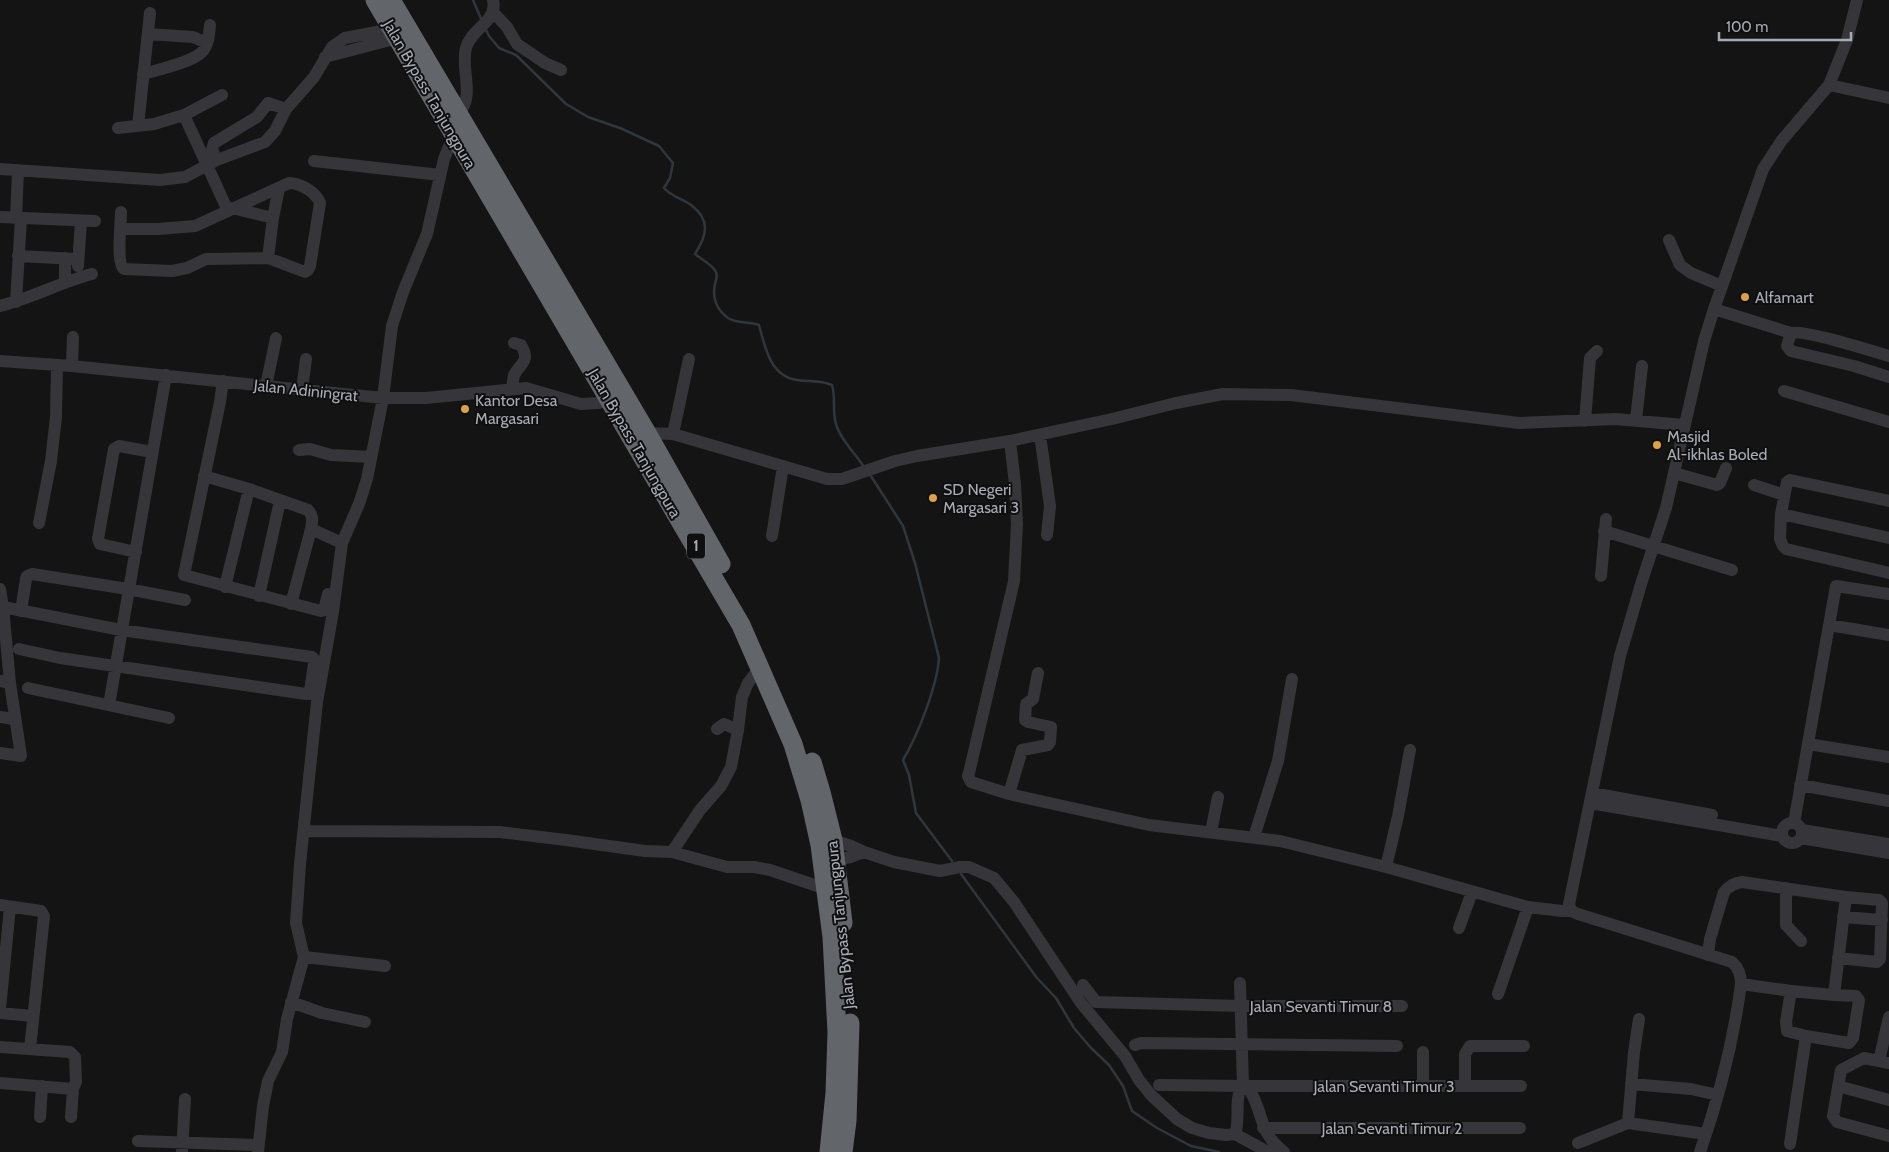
<svg xmlns="http://www.w3.org/2000/svg" width="1889" height="1152" font-family="Cabin,sans-serif">
	<style>
		.lines { fill: none; stroke-linecap: round; stroke-linejoin: round }
		.stream { stroke: #2f373d; stroke-width: 2.5 }
		.minor { stroke: #36363a; stroke-width: 12 }
		.highway { stroke: #62656a; stroke-width: 19 }
		.poi-dot { fill: #dca245; stroke: #0f0f10; stroke-width: 2 }
		.labels { text-anchor: middle; stroke-width: 4; stroke-linejoin: round; paint-order: stroke }
		.shield { fill: #0f0f10; stroke: #797d83; stroke-width: 1 }
		.shield-label { font-size: 15px; font-weight: bold; fill: #a7acb4 }
		.street-label { font-size: 16px; fill: #a7acb4; stroke: #0f0f10 }
		.poi-label { font-size: 16px; fill: #a7acb4; stroke: #0f0f10; text-anchor: start }
	</style>
	<rect width="100%" height="100%" fill="#141415"/>
	<g class="lines">
		<path class="stream" d="M 473,0 L 482,21
			M 485,28 L 489,36 L 499,48 L 516,55 L 566,104 L 588,117 L 620,128 L 659,146 L 673,163 L 670,178 L 664,188 C 672,197 681,198 691,205 C 711,220 707,235 695,254 C 702,260 713,265 716,272 C 718,276 716,279 715,284 C 712,298 716,309 728,318 C 737,324 749,321 759,325 C 765,347 770,376 797,380 C 810,382 819,380 832,385 C 836,398 832,411 836,424 C 840,439 855,453 864,467
			M 869,473 L 903,526 L 915,563 L 939,658 C 937,686 918,735 903,760 L 909,775 L 916,813 L 952,861
			M 961,874 L 1037,978 L 1056,998 L 1074,1028 L 1091,1048 L 1109,1065 L 1123,1086 L 1132,1111 L 1157,1128 L 1191,1146 L 1219,1152"/>
		<path class="minor" d="M 493,12 L 507,27 L 517,44 L 545,63 L 561,70
			M 148,34 L 193,37 L 207,43
			M 325,57 L 398,38
			M 143,74 C 157,70 193,62 202,52 C 209,44 209,34 210,25
			M 1829,85 L 1889,98
			M 458,114 C 476,96 460,69 466,48 C 471,28 498,22 493,0
			M 184,115 L 228,211
			M 138,126 L 150,13
			M 118,128 L 154,124 L 184,115 L 222,95
			M 217,160 L 212,150 L 214,143 L 257,117 L 268,103 L 286,109
			M 314,161 L 440,175
			M 0,169 L 160,180 L 185,177 L 217,160 L 265,142 L 275,131 L 286,109 L 314,77 L 332,47 L 345,38 L 392,29
			M 232,208 L 273,218
			M 0,217 L 95,221
			M 16,218 L 18,171
			M 120,229 L 158,229 L 195,226 L 289,183 C 300,183 316,192 320,203 L 310,266 L 308,270 L 305,272 L 268,258 L 206,259 L 187,268 L 172,271 L 124,269 C 116,263 121,224 121,212
			M 1669,240 L 1680,265 L 1691,273 L 1722,286
			M 18,256 L 78,259
			M 65,258 L 65,283
			M 268,258 L 273,218 L 279,188
			M 78,266 L 81,221
			M 16,302 L 21,218
			M 0,306 C 32,298 61,282 92,274
			M 1714,309 L 1791,333 C 1802,329 1873,351 1889,356
			M 1791,333 L 1787,346 L 1791,351 L 1854,366 L 1889,377
			M 0,361 L 72,366 L 383,398 L 426,398 L 526,388 L 581,404 L 599,403 L 609,399
			M 72,366 L 73,337
			M 223,381 L 220,402 L 184,575 L 321,611 L 324,610 L 328,594
			M 266,386 L 276,338
			M 512,388 C 513,384 513,379 514,375 C 520,363 531,362 521,345 L 514,343
			M 302,390 L 306,359
			M 1784,391 L 1889,422
			M 1636,420 L 1642,366
			M 1585,421 L 1590,358 L 1597,351
			M 647,433 L 673,434 L 827,479 L 842,479 L 895,461 L 917,456 L 1010,441 L 1112,419 L 1176,403 L 1223,394 L 1291,395 L 1519,423 L 1616,419 L 1684,425
			M 673,434 L 689,359
			M 1040,435 L 1050,506 L 1047,535
			M 1010,441 L 1015,484 L 1017,524 L 1014,581 L 969,773 L 968,776 L 971,782 L 1009,794 L 1149,825 L 1280,841 L 1386,867 L 1528,907 L 1562,911 L 1571,911
			M 299,450 L 310,449 L 331,455 L 371,457
			M 1674,473 L 1717,485 L 1720,483 L 1726,468
			M 204,476 L 249,489 L 308,510 C 314,516 312,522 311,529 L 291,604
			M 1754,485 L 1784,495
			M 1889,501 L 1790,480 L 1787,482 L 1781,514 L 1780,539 L 1783,546 L 1786,549 L 1889,573
			M 1781,514 L 1889,538
			M 39,523 L 51,461 L 56,417 L 57,365
			M 311,529 L 342,543
			M 1604,531 L 1732,570
			M 772,536 L 783,466
			M 136,552 L 100,544 L 98,539 L 114,449 L 119,446 L 152,452
			M 1601,576 L 1606,519
			M 225,587 L 249,489
			M 0,589 L 3,607
			M 259,596 L 280,501
			M 21,611 L 26,579 L 27,576 L 32,574 L 128,589 L 185,600
			M 1829,625 L 1836,586 L 1889,594
			M 0,681 L 10,683 L 3,607 L 121,630 L 312,657 L 314,659 L 314,663 L 310,691 L 309,694 L 306,694 L 60,658 L 19,649
			M 28,688 L 169,718
			M 109,705 L 166,375
			M 0,717 L 14,719
			M 717,729 L 724,724 L 738,730
			M 1808,744 L 1889,757
			M 0,753 L 21,756 L 10,683
			M 1800,785 L 1889,801
			M 1592,793 L 1712,815
			M 1009,794 L 1022,750 L 1048,745 L 1050,742 L 1051,727 L 1028,722 L 1025,720 L 1026,704 L 1033,699 L 1038,673
			M 1590,803 L 1782,836
			M1782 833a10 10 0 1 1 20 0a10 10 0 1 1-20 0Z
			M 1794,823 L 1829,625 L 1889,635
			M 1802,830 L 1889,844
			M 304,831 L 500,832 L 566,840 L 645,851 L 672,852 L 727,867 L 754,867 L 770,870 L 826,889
			M 1211,832 L 1218,797
			M 1254,837 L 1278,761 L 1292,679
			M 1801,838 L 1889,853
			M 833,840 L 851,846 L 864,852 L 894,862 L 940,871 L 960,867 L 969,867 L 994,878 L 1014,902 L 1081,1003 L 1125,1056 L 1139,1080 L 1151,1095 L 1177,1119 L 1192,1128 L 1209,1133 L 1226,1135 L 1235,1134 C 1241,1119 1233,1098 1243,1086 L 1247,1086 C 1264,1109 1257,1132 1284,1152
			M 672,852 L 700,810 L 721,786 L 731,767 L 738,730 L 742,697 L 748,683 L 760,667
			M 835,860 L 851,857 L 864,852
			M 1386,867 L 1398,816 L 1410,750
			M 1786,888 L 1786,925 L 1801,941
			M 0,905 L 41,911 L 44,916 L 30,1049
			M 1843,917 L 1882,920
			M 1459,928 L 1472,892
			M 1708,955 L 1710,939 L 1724,892 C 1729,886 1734,883 1742,882 L 1846,897 L 1834,995 L 1791,991 L 1741,984
			M 304,957 L 385,966
			M 1838,958 L 1877,962 L 1880,959 L 1882,903 L 1879,900 L 1846,897
			M 1083,985 L 1096,1002 L 1240,1006 L 1402,1006
			M 1791,991 L 1786,1022 L 1787,1031 L 1806,1036 L 1849,1043 L 1853,1038 L 1859,1000 L 1856,996 L 1834,995
			M 1498,994 L 1528,907
			M 291,1002 L 322,1013 L 365,1022
			M 0,1009 L 10,907
			M 0,1013 L 33,1016
			M 1135,1045 L 1141,1043 L 1397,1046
			M 0,1047 L 70,1052 L 75,1057 L 76,1082 L 73,1089 L 0,1083
			M 1423,1052 L 1423,1086
			M 1879,1061 L 1889,1017
			M 1889,1063 L 1864,1058 L 1841,1070 L 1833,1116 L 1837,1122 L 1889,1136
			M 1631,1084 L 1691,1089 L 1718,1095
			M 1159,1085 L 1243,1086 L 1240,983
			M 1247,1086 L 1521,1086
			M 1465,1086 L 1465,1054 L 1470,1046 L 1524,1046
			M 1838,1086 L 1889,1100
			M 40,1117 L 42,1086
			M 71,1117 L 73,1089
			M 1628,1123 L 1634,1052 L 1639,1019
			M 1263,1128 L 1520,1128
			M 1235,1134 L 1268,1152
			M 138,1141 L 258,1145
			M 1578,1143 L 1628,1123 L 1706,1134
			M 1790,1144 L 1806,1036
			M 182,1152 L 185,1099
			M 258,1152 L 263,1106 L 268,1081 L 282,1052 L 287,1019 L 304,957 L 296,923 L 300,864 L 317,702 L 333,612 L 342,543 L 359,504 L 367,479 L 383,398 L 392,326 L 403,292 L 427,234 L 444,159 L 454,134
			M 1700,1152 C 1720,1095 1733,1044 1741,984 C 1741,975 1739,968 1732,962 L 1578,914 L 1571,911 L 1569,904 L 1620,656 L 1642,581 L 1666,508 L 1704,341 L 1714,309 L 1763,169 L 1782,140 L 1829,85 L 1847,40 L 1857,0"/>
		<path class="highway" d="M 375,0 L 741,625 L 793,744 L 810,800 L 820,845 L 832,937 L 837,1032 L 835,1093 L 829,1152
			M 391,0 L 647,433 L 721,564
			M 812,762 L 821,792 L 833,840 L 843,923
			M 843,1152 L 847,1121 L 850,1023"/>
	</g>
	<g class="poi-dot">
		<circle cx="1745" cy="297" r="5"/>
		<circle cx="465" cy="409" r="5"/>
		<circle cx="1657" cy="445" r="5"/>
		<circle cx="933" cy="498" r="5"/>
	</g>
	<g class="labels">
		<rect class="shield" x="687" y="533.5" width="18" height="25" rx="4"/>
		<g class="shield-label">
			<text x="696" y="551">1</text>
		</g>
		<g class="street-label">
			<text transform="translate(430 94) rotate(60)" y="6">Jalan Bypass Tanjungpura</text>
			<text transform="translate(306 390) rotate(6)" y="6">Jalan Adiningrat</text>
			<text transform="translate(635 443) rotate(60)" y="6">Jalan Bypass Tanjungpura</text>
			<text transform="translate(840 925) rotate(-96)" y="6">Jalan Bypass Tanjungpura</text>
			<text x="1321" y="1012">Jalan Sevanti Timur 8</text>
			<text x="1384" y="1092">Jalan Sevanti Timur 3</text>
			<text x="1392" y="1134">Jalan Sevanti Timur 2</text>
		</g>
		<g class="poi-label">
			<text x="1755" y="303">Alfamart</text>
			<text x="475" y="406">Kantor Desa<tspan x="475" dy="18">Margasari</tspan></text>
			<text x="1667" y="442">Masjid<tspan x="1667" dy="18">Al-ikhlas Boled</tspan></text>
			<text x="943" y="495">SD Negeri<tspan x="943" dy="18">Margasari 3</tspan></text>
		</g>
	</g>
	<path d="M1719 32v8h132v-8" fill="none" stroke="#a7acb4" stroke-width="2.5"/>
	<text x="1726" y="32" font-size="15" fill="#a7acb4" stroke="#0f0f10" stroke-width="4" paint-order="stroke">100 m</text>
</svg>
